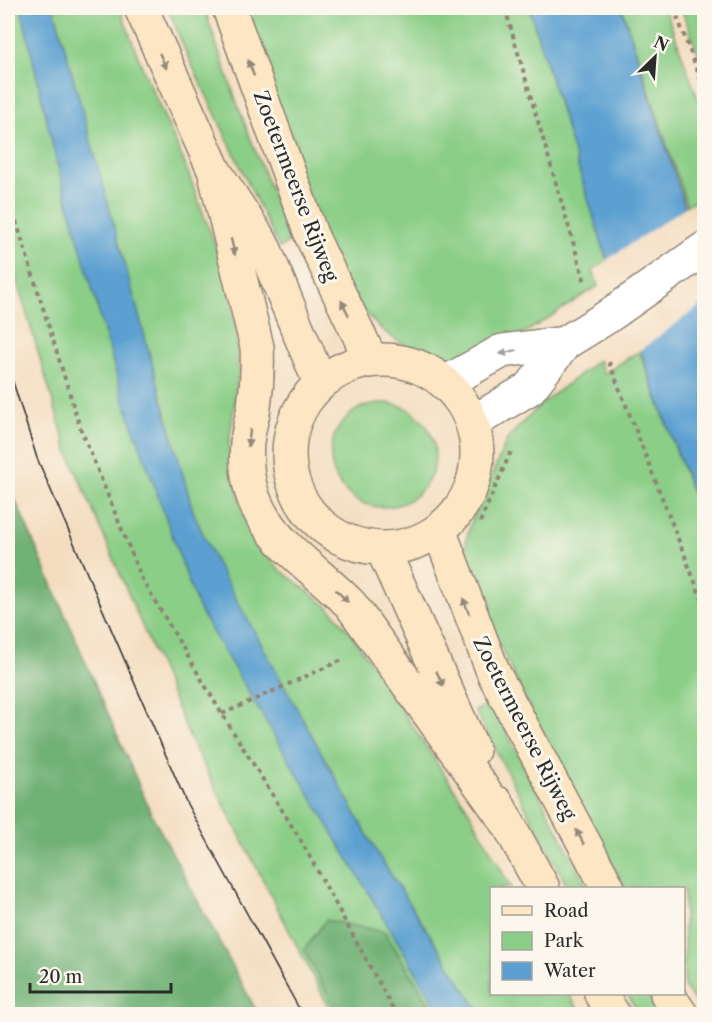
<svg xmlns="http://www.w3.org/2000/svg" width="712" height="1022" font-family="'Libre Caslon Text',serif">
	<style>
		.green { fill: #8bce87; stroke: #5b7c59; stroke-width: 1.5 }
		.forest { fill: #70b174; stroke: #4e6e50; stroke-width: 1.5 }
		.water { fill: #5ca0d1; stroke: #44667e; stroke-width: 1.5 }
		.pier { fill: #f4ddbf }
		.lines { fill: none; stroke-linecap: round; stroke-linejoin: round }
		.minor-casing { stroke: #908475; stroke-width: 36 }
		.secondary-casing { stroke: #908475; stroke-width: 36 }
		.path { stroke: #908475; stroke-width: 4; stroke-dasharray: 4.5 4.5; stroke-linecap: butt }
		.minor { stroke: #fff; stroke-width: 33 }
		.secondary { stroke: #fce6c4; stroke-width: 33 }
		.tram { stroke: #2b2b2b; stroke-width: 1.5 }
		.oneway { fill: #948878 }
		.oneway2 { fill: #a0a0a0 }
		.labels { text-anchor: middle; stroke-width: 6; stroke-linejoin: round; paint-order: stroke }
		.street-label { font-size: 20px; fill: #2b2b2b; stroke: #fbf7ec }
	</style>
	<rect width="100%" height="100%" fill="#fbf7ec"/>
	<filter id="ink" filterUnits="userSpaceOnUse"><feTurbulence type="fractalNoise" baseFrequency=".0167" numOctaves="2"/><feDisplacementMap in="SourceGraphic" scale="12" xChannelSelector="R" yChannelSelector="G"/><feConvolveMatrix kernelMatrix="1 2 1 2 8 2 1 2 1" color-interpolation-filters="sRGB"/></filter>
	<filter id="wash" filterUnits="userSpaceOnUse"><feTurbulence type="fractalNoise" baseFrequency=".008" numOctaves="4" result="noise"/><feDisplacementMap in="SourceGraphic" scale="24" xChannelSelector="R" yChannelSelector="G"/><feGaussianBlur stdDeviation="1.35" result="paint"/><feColorMatrix in="noise" values="0 0 0 0 0 0 0 0 0 0 0 0 0 0 0 0 0 1.4 0 .05"/><feComposite in="paint" operator="in"/></filter>
	<g filter="url(#wash)">
		<rect width="100%" height="100%" fill="#f4ddbf"/>
		<path class="green" d="M 8,8 L 120,8 L 140,62 L 184,162 L 227,277 L 236,330 L 239,371 L 229,445 L 243,515 L 265,554 L 279,569 L 330,608 L 352,635 L 469,811 L 511,888 L 492,888 L 492,994 L 569,994 L 581,1014 L 334,1014 L 323,996 L 191,741 L 68,452 L 8,251 Z
			M 168,8 L 204,8 L 238,106 L 291,242 L 279,248 L 184,48 Z
			M 241,8 L 529,8 L 607,260 L 593,270 L 598,286 C 557,311 513,346 466,358 C 452,361 434,357 421,352 C 341,325 315,216 290,145 C 274,99 258,53 241,8 Z
			M 622,8 L 665,8 L 704,116 L 704,194 L 687,206 Z
			M 681,8 L 704,8 L 704,69 Z
			M 639,351 L 704,525 L 704,1014 L 684,986 L 684,888 L 625,888 L 530,709 L 494,633 L 468,567 L 466,541 L 470,525 L 508,438 L 542,403 L 599,360 L 604,374 Z
			M331 455a52 52 0 1 1 104 0a52 52 0 1 1-104 0Z
			M 491,702 L 588,888 L 568,888 L 475,711 Z
			M 627,994 L 648,994 L 660,1014 L 639,1014 Z"/>
		<path class="forest" d="M 8,483 L 151,813 L 258,1014 L 8,1014 Z
			M 326,920 L 385,932 L 436,1014 L 338,1014 L 304,950 Z"/>
		<path class="water" d="M 21,8 L 54,8 L 193,511 L 215,561 L 379,856 L 481,1014 L 441,1014 L 198,608 L 123,398 L 56,160 Z
			M 529,8 L 622,8 L 704,267 L 704,525 L 607,260 Z"/>
		<path class="pier" d="M 690,204 L 704,256 L 704,303 L 636,353 L 604,262 Z"/>
	</g>
	<g filter="url(#ink)">
		<g class="lines">
			<g class="minor-casing">
				<path id="minor" d="M 445,383 L 502,351 L 565,343
					M 472,423 L 530,388 L 565,343 L 607,317 L 704,249"/>
			</g>
			<g class="secondary-casing">
				<path id="secondary" d="M 141,8 L 214,170 L 263,245 L 320,383
					M 229,8 L 312,237 L 371,360
					M 214,170 L 257,347 C 258,368 257,387 254,407 C 252,419 248,431 247,443 C 240,528 300,553 351,605 L 506,821
					M289 454a94 94 0 1 1 188 0a94 94 0 1 1-188 0Z
					M 439,530 L 494,674 L 608,888
					M 382,548 L 473,750
					M 497,803 L 543,888
					M 601,994 L 613,1014
					M 667,994 L 681,1014"/>
			</g>
			<path class="path" d="M 505,8 L 585,283
				M 674,8 L 704,89
				M 8,195 L 80,427 L 142,579 L 222,714 L 300,839 L 396,1014
				M 609,362 L 704,605
				M 480,522 L 512,449
				M 222,714 L 342,660"/>
			<use href="#minor" class="minor"/>
			<use href="#secondary" class="secondary"/>
			<path class="tram" d="M 8,366 L 37,458 L 187,804 L 302,1014"/>
		</g>
		<defs><path id="oneway-solid" d="M-6-.8H1V-3.2L6.5 0L1 3.2V.8H-6Z" transform="scale(1.5)"/></defs>
		<g class="oneway">
			<use href="#oneway-solid" transform="translate(163 61) rotate(65)"/>
			<use href="#oneway-solid" transform="translate(251 68) rotate(-110)"/>
			<use href="#oneway-solid" transform="translate(233 247) rotate(76)"/>
			<use href="#oneway-solid" transform="translate(345 308) rotate(-117)"/>
			<use href="#oneway-solid" transform="translate(249 438) rotate(98)"/>
			<use href="#oneway-solid" transform="translate(342 596) rotate(45)"/>
			<use href="#oneway-solid" transform="translate(466 606) rotate(-111)"/>
			<use href="#oneway-solid" transform="translate(440 679) rotate(65)"/>
			<use href="#oneway-solid" transform="translate(580 837) rotate(-118)"/>
		</g>
		<use class="oneway2" href="#oneway-solid" transform="translate(508 352) rotate(167)"/>
	</g>
	<g class="labels">
		<g class="street-label">
			<text transform="translate(296 186) rotate(69)" y="7">Zoetermeerse Rijweg</text>
			<text transform="translate(525 728) rotate(63)" y="7">Zoetermeerse Rijweg</text>
		</g>
	</g>
	<rect width="712" height="1022" fill="none" stroke="#fbf7ec" stroke-width="30"/>
	<rect x="490" y="887" width="195" height="108" fill="#fbf7ec" stroke="#a8a59f" stroke-width="1.5"/>
	<rect x="502" y="906" width="30" height="9" fill="#fce6c4" stroke="#a8a59f" stroke-width="1.5"/>
	<text x="544" y="917" font-size="18" fill="#2b2b2b">Road</text>
	<rect x="502" y="932" width="30" height="18" fill="#8bce87" stroke="#a8a59f" stroke-width="1.5"/>
	<text x="544" y="947" font-size="18" fill="#2b2b2b">Park</text>
	<rect x="502" y="962" width="30" height="18" fill="#5ca0d1" stroke="#a8a59f" stroke-width="1.5"/>
	<text x="544" y="977" font-size="18" fill="#2b2b2b">Water</text>
	<g transform="translate(655 57) rotate(25)" stroke="#fbf7ec" stroke-width="4.5" paint-order="stroke">
	<path d="M0-4.5L10 22L0 15L-10 22Z" fill="#2b2b2b"/>
	<text y="-9" font-size="16" font-weight="bold" text-anchor="middle" fill="#2b2b2b">N</text>
	</g>
	<path d="M30 983v9h141v-9" fill="none" stroke="#2b2b2b" stroke-width="3"/>
	<text x="39" y="983" font-size="18" fill="#2b2b2b" stroke="#fbf7ec" stroke-width="4.5" paint-order="stroke">20 m</text>
</svg>
